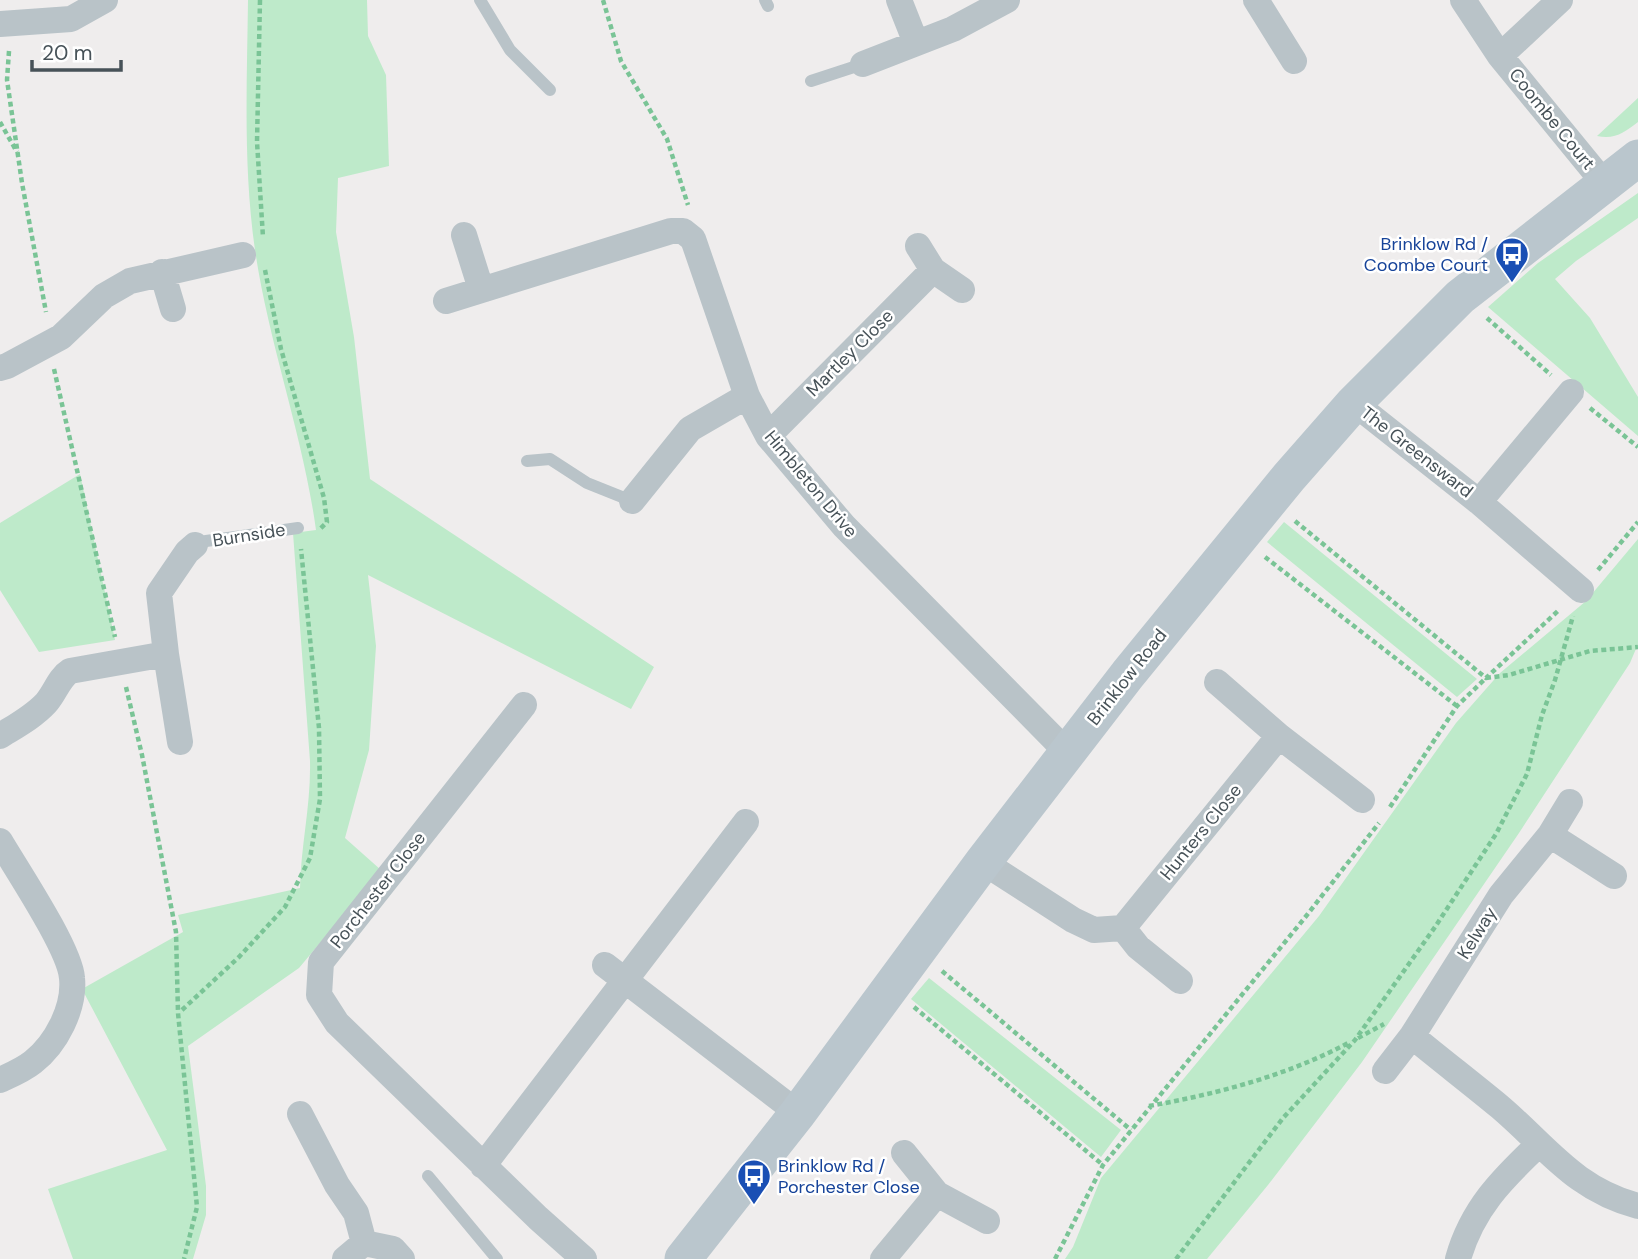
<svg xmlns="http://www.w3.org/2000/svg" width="1638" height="1259" font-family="'DM Sans',sans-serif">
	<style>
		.green { fill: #beeaca }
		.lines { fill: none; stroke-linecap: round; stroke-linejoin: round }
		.path { stroke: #7ac496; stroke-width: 4.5; stroke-dasharray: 5 3.5; stroke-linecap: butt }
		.service { stroke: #b9c3c8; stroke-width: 12 }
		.minor { stroke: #b9c3c8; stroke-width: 26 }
		.secondary { stroke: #bac6cd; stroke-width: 37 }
		.labels { text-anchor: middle; stroke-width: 5; stroke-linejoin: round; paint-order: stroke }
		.street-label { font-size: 18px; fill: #475258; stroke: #fff }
		.transit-label { font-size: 18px; fill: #164399; stroke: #fff; text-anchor: end }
	</style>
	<rect width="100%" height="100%" fill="#efeded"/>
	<path class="green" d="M 248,0 L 367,0 L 368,36 L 386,75 L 389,166 L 338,178 L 336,232 L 354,337 L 370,479 L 654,667 L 631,709 L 368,575 L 376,646 L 369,750 L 345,838 L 381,870 L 299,968 L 188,1046 L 206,1186 L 206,1215 L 193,1259 L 73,1259 L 48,1189 L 167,1150 L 82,989 L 183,932 L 178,915 L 300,888 C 301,844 311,805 310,761 L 293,533 L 316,530 C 303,435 269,345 255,250 C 243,167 247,83 248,0 Z
		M 1638,98 L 1638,122 C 1625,132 1615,140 1597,136 Z
		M 1638,193 L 1638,218 L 1576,261 L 1555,279 L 1590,318 L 1638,397 L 1638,436 L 1488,307 L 1538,263 Z
		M 80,474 L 115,640 L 39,652 L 0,590 L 0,523 Z
		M 1284,522 L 1477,679 L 1457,697 L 1267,542 Z
		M 1638,539 L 1638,644 L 1630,663 L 1519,833 L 1362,1062 L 1268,1185 L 1207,1259 L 1065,1259 L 1073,1247 L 1101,1178 L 1319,916 L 1456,723 L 1500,673 L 1586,601 Z
		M 929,978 L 1121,1130 L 1101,1157 L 911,999 Z"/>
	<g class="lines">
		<path class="path" d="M 260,0 L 257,142 L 263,237
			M 603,0 L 621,61 L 667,139 L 688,205
			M 9,51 L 7,80 L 22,183 L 46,312
			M 0,122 L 17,152
			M 265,270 L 281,349 L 324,498 L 327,522 L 319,530
			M 1487,318 L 1551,375
			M 54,369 L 115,637
			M 1590,408 L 1638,447
			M 1295,521 L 1486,678 L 1560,609
			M 1265,557 L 1457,706
			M 1598,570 L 1638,522
			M 126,687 L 142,755 L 176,932 L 178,1013 L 197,1207 L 184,1259
			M 1390,807 L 1457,706 L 1486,678 L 1509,675 L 1590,651 L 1638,647
			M 942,971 L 1131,1130
			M 914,1007 L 1103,1165
			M 182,1010 L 239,957 L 285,907 L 310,858 L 320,799 L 319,728 L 301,549
			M 1358,1038 L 1384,1024
			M 1149,1106 C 1217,1094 1289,1075 1350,1042
			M 1055,1259 L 1103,1165 L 1303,920 L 1379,823
			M 1176,1259 L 1283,1118 L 1355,1040 L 1435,927 L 1496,834 L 1527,774 L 1542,715 L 1555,680 L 1573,616"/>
		<path class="service" d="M 480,0 L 510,50 L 550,90
			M 765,0 L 768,6
			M 811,81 L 863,64
			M 527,461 L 550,459 L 587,483 L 632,501
			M 195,545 L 206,541 L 298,528
			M 428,1176 L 497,1259"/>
		<path class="minor" d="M 899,0 L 916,43
			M 1256,0 L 1294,61
			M 1463,0 L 1500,56 L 1604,183
			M 0,24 L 71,19 L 105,0
			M 1500,56 L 1560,0
			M 863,64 L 953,29 L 1007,0
			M 464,235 L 481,289
			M 918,246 L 933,270 L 962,290
			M 162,272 L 173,309
			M 446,301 L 671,231 L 683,231 L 693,239 L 747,396 L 768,436 L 844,526 L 1068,753
			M 0,368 L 7,366 L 61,337 L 104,296 L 130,281 L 243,255
			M 1354,403 L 1479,502 L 1581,590
			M 768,436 L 933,270
			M 632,501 L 690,429 L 747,396
			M 1479,502 L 1571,392
			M 1217,682 L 1279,736 L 1362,800
			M 524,705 L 321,962 L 319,995 L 337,1023 L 538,1218 L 584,1259
			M 0,736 C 16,726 33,717 46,703 C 55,693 59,678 70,671 L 166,654
			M 180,742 L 166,654 L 159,593 L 187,552 L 195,545
			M 1550,835 L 1614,876
			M 0,841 C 17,870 70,949 72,978 C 75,1008 56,1044 33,1062 C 23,1070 11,1075 0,1080
			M 983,862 L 1073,920 L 1094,930 L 1123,928 L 1138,947 L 1180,981
			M 1123,928 L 1279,736
			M 605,965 L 798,1113
			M 1412,1036 C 1441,1060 1471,1083 1500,1107 C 1547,1147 1574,1189 1638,1206
			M 1385,1071 L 1412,1036 L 1501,895 L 1550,835 L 1570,802
			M 300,1114 L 337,1185 L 356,1213 L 364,1243
			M 904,1153 L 937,1194 L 987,1221
			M 483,1166 L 746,822
			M 345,1259 L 364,1243 L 393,1249 L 402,1259
			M 883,1259 L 937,1194
			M 1458,1259 C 1472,1209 1502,1179 1538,1145"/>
		<path class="secondary" d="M 683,1259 L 798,1113 L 983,862 L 1128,674 L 1289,477 L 1354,403 L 1460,297 L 1638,158"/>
	</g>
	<defs>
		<g id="bus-pin" transform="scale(1.75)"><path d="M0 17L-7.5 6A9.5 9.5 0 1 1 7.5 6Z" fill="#1a4fb4" stroke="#fff"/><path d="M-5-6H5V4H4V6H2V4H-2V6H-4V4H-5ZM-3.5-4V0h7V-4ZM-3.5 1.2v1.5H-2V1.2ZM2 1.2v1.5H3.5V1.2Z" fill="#fff"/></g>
	</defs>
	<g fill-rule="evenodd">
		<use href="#bus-pin" x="1512" y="254"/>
		<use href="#bus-pin" x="754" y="1176"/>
	</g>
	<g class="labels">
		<g class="street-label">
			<text transform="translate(1552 119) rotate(51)" y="6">Coombe Court</text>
			<text transform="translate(850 353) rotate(-45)" y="6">Martley Close</text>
			<text transform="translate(1417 452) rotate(38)" y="6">The Greensward</text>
			<text transform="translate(811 484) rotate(50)" y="6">Himbleton Drive</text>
			<text transform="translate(249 535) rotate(-9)" y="6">Burnside</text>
			<text transform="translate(1127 677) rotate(-52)" y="6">Brinklow Road</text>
			<text transform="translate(1201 832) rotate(-51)" y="6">Hunters Close</text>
			<text transform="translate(378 890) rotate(-52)" y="6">Porchester Close</text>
			<text transform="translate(1477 933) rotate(-58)" y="6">Kelway</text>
		</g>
		<g class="transit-label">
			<text x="1488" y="250">Brinklow Rd /<tspan x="1488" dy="21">Coombe Court</tspan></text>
			<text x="778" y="1172" text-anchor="start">Brinklow Rd /<tspan x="778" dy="21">Porchester Close</tspan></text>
		</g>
	</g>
	<path d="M32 60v10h89v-10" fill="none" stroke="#475258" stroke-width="3.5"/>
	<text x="42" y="60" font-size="21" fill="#475258" stroke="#ffffff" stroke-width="5" paint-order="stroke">20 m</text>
</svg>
